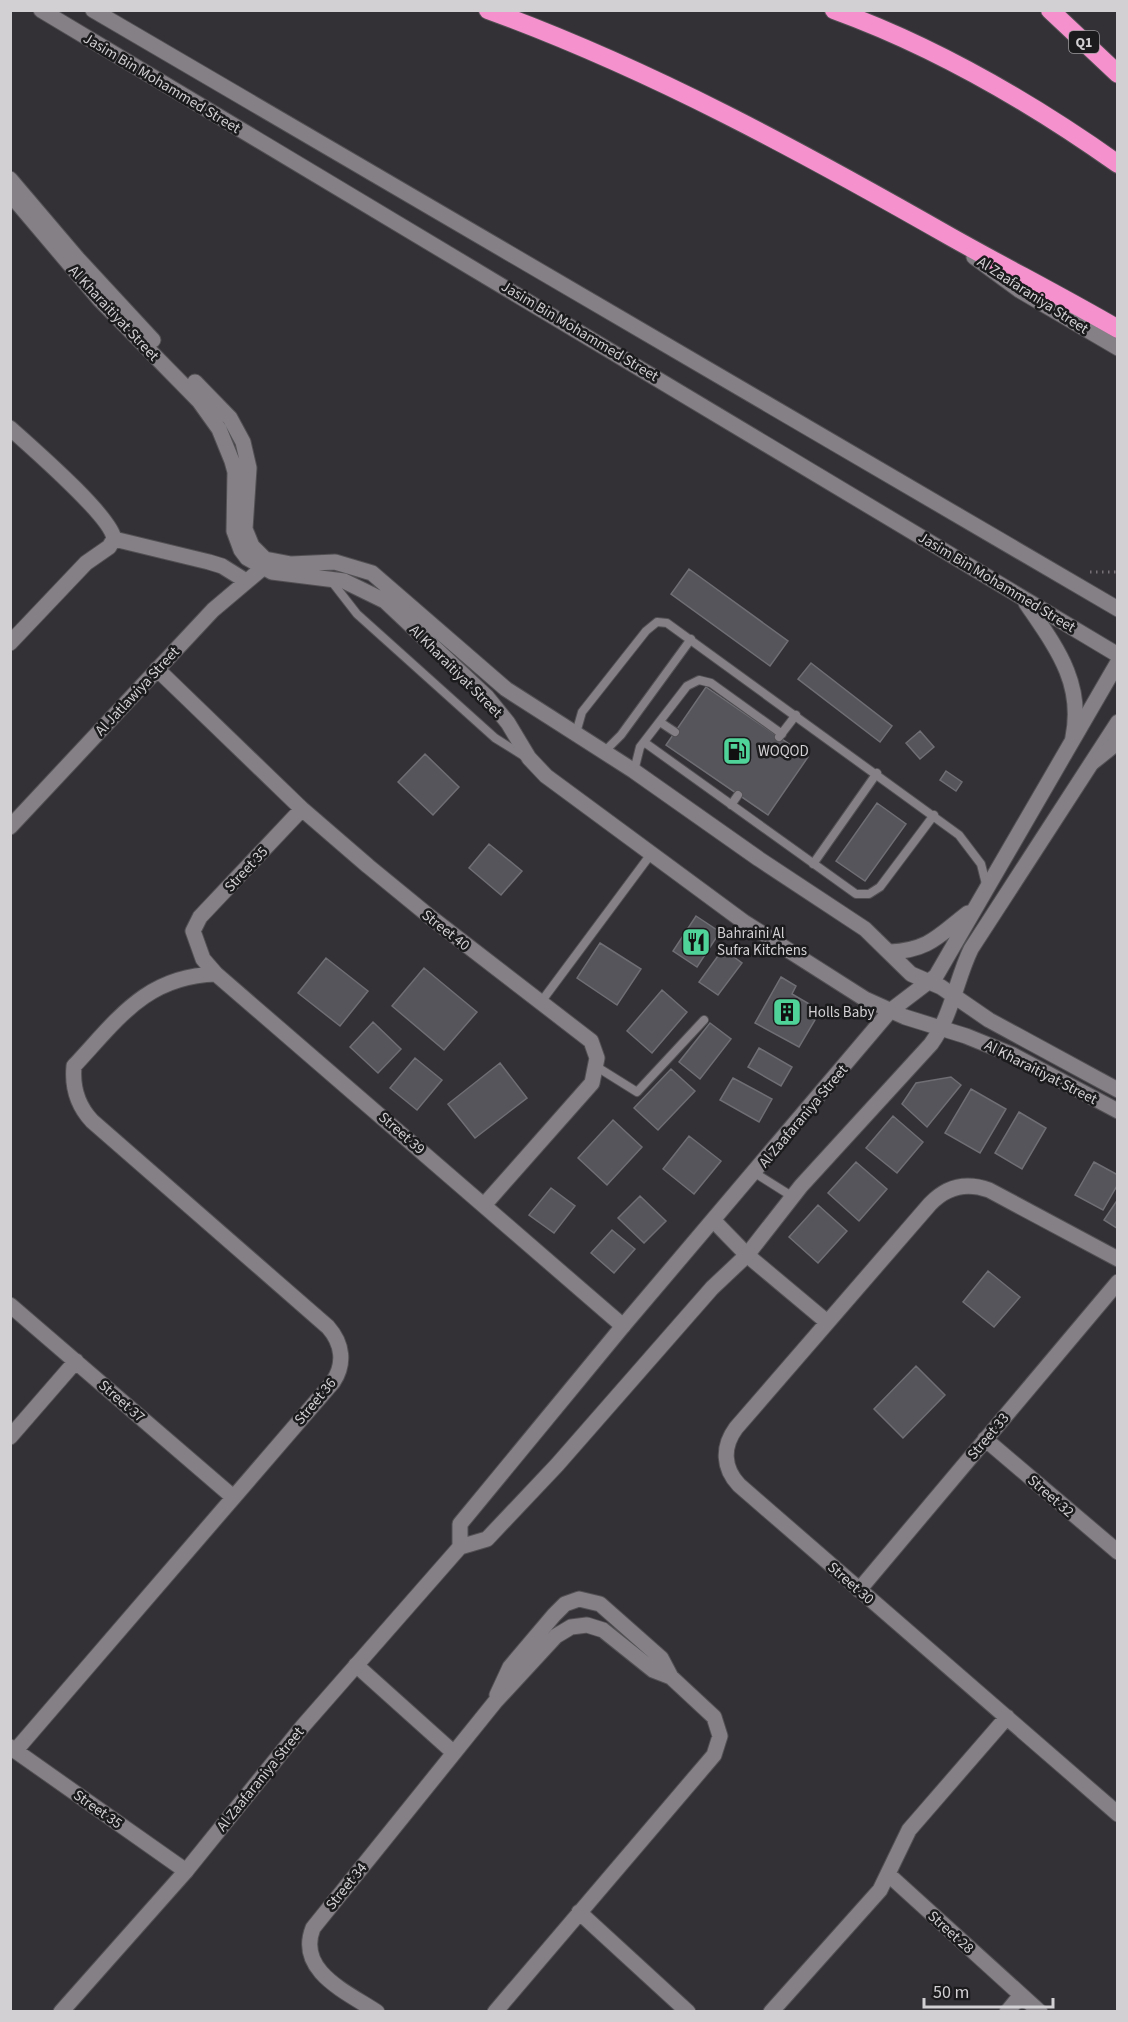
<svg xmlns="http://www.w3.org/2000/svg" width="1128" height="2022" font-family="'Source Sans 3',sans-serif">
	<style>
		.building { fill: #55555b; stroke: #6e6e74; stroke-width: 1.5 }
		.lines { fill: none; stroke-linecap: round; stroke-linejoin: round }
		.service-casing { stroke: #535054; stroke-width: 10 }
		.minor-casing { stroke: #535054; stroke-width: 17 }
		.tertiary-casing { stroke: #535054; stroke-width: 17 }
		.secondary-casing { stroke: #535054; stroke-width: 17 }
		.motorway-casing { stroke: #535054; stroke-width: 20 }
		.path { stroke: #747175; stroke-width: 3; stroke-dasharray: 1.5 4.5; stroke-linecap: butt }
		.service { stroke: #848086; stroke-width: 8 }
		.minor { stroke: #848086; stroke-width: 15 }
		.tertiary { stroke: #848086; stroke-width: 15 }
		.secondary { stroke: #848086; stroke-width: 15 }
		.motorway { stroke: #f592cd; stroke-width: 18 }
		.labels { text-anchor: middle; stroke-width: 5; stroke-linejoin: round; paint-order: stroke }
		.shield { fill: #1b1a1c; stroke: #9b999c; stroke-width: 1.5 }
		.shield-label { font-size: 14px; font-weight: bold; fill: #d2d0d3 }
		.street-label { font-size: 15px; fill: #d2d0d3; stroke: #1b1a1c }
		.poi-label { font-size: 15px; fill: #d2d0d3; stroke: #1b1a1c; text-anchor: start }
	</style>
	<rect width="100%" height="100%" fill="#343136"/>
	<path class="building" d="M 689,569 L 788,641 L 770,666 L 671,594 Z
		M 811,663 L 892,726 L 880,742 L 798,679 Z
		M 706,687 L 808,757 L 768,815 L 666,745 Z
		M 920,731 L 934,747 L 920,759 L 906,743 Z
		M 425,754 L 459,787 L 433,815 L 398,782 Z
		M 946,771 L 962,782 L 956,791 L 940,780 Z
		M 877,803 L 906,824 L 865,881 L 836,861 Z
		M 489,844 L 522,871 L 501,895 L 469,868 Z
		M 696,916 L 720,932 L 697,967 L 673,951 Z
		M 600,943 L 641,969 L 617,1005 L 577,978 Z
		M 723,949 L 742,963 L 718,995 L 699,982 Z
		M 326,958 L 368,991 L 340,1026 L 298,993 Z
		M 424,968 L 477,1012 L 444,1050 L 392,1006 Z
		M 781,977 L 796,986 L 792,994 L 811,1005 L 815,1020 L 799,1047 L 755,1023 Z
		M 662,990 L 687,1012 L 652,1053 L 627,1031 Z
		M 373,1022 L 401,1049 L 378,1073 L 350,1047 Z
		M 710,1023 L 731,1039 L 700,1079 L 679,1062 Z
		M 759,1048 L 792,1067 L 781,1086 L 748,1067 Z
		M 415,1058 L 442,1080 L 417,1110 L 390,1088 Z
		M 500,1063 L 527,1098 L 475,1138 L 448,1104 Z
		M 671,1069 L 695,1091 L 658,1130 L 634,1108 Z
		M 951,1077 L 961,1085 L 927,1127 L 902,1104 L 916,1083 Z
		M 733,1078 L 772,1099 L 759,1122 L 720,1100 Z
		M 971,1089 L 1006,1109 L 980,1153 L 945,1133 Z
		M 1019,1112 L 1046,1128 L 1022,1169 L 995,1153 Z
		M 893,1116 L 923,1142 L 897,1173 L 866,1148 Z
		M 613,1120 L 642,1147 L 607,1185 L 578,1158 Z
		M 689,1136 L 721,1161 L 694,1194 L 663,1169 Z
		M 856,1162 L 887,1189 L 859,1221 L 828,1193 Z
		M 1094,1162 L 1118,1175 L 1118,1184 L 1103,1210 L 1075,1195 Z
		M 551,1188 L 575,1206 L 554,1233 L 529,1215 Z
		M 640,1196 L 666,1221 L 644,1243 L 618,1218 Z
		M 1118,1199 L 1118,1229 L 1104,1220 Z
		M 818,1205 L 847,1231 L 818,1263 L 789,1237 Z
		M 612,1230 L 635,1249 L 614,1273 L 591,1253 Z
		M 988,1271 L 1020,1297 L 994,1327 L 963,1302 Z
		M 916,1366 L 945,1395 L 903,1438 L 874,1409 Z"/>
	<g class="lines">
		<g class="service-casing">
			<path id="service" d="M 329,578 L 357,614 L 495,738 L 527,758
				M 660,722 L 675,732
				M 576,733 L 582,712 L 646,631 L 657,622 L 667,623 L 959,835 L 981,864 L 987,888
				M 779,737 L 796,715
				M 644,742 L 856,894 L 869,894 L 880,887 L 934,815
				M 604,752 L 621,735 L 691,639
				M 634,771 L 640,747 L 687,686 L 699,680 L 711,683 L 782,734
				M 731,805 L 738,795
				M 813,864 L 877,773
				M 541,1002 L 651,854
				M 597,1067 L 637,1092 L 704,1020
				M 755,1173 L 793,1197"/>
		</g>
		<g class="minor-casing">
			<path id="minor" d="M 10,428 C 30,446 112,517 114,539 L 109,547 L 86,563 L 10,643
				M 114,539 L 209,562 L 222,566 L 246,581
				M 157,669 L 302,809 L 368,866 L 429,916 L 591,1041 L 597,1058 L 592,1083 L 485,1204
				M 302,809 L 200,917 L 193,931 L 203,959 L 216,974 L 623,1326
				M 10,827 L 213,610 L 271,561
				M 714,1221 L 747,1255 L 827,1322
				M 1118,1259 L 989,1190 C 967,1182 947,1186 930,1204 L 736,1428 C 722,1447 723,1468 739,1485 L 1118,1814
				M 10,1305 L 233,1497
				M 10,1437 L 76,1361
				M 985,1439 L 1118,1552
				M 859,1590 L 1118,1282
				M 356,1665 L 454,1753
				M 497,1695 L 510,1667 L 554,1615 L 565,1604 L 579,1599 L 600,1604 L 661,1658 L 671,1677
				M 10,1747 L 186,1871
				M 16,1750 L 333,1382 C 345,1364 343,1344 328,1327 L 92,1121 C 77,1105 72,1087 74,1066 C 118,1019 146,976 216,974
				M 889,1875 L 1040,2012
				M 579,1912 L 688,2012
				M 377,2012 C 347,1992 296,1971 313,1928 L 495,1702 L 556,1636 L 571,1627 L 587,1625 L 603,1630 L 653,1670 L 671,1677 L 714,1717 L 720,1736 L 714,1755 L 495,2012
				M 771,2012 L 880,1890 L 909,1830 L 1007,1717
				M 1007,2012 L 1021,1995"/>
		</g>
		<g class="tertiary-casing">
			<path id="tertiary" d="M 10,179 L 78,259 L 153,340
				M 10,194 L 99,299 L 199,401 L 219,429 L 232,461 L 235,472 L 234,531 L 241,550 L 247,558 L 272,572 L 344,581 L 385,601 L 487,697 L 508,723 L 529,758 L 546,776 L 744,922 L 865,999 L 905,1017 L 966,1036 L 1013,1055 L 1118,1111
				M 974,257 L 1019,290 L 1118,348
				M 195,382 L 230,418 L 243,442 L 249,468 L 245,529 L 252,546 L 265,559 L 291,564 L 335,562 L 372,573 L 506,689 L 634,771 L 759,859 L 865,929 L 911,974 L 941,987 L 989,1020 L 1118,1090
				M 1118,662 L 936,976 L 890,1011 L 623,1326 L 460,1524 L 460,1547 L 487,1539 L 557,1465 L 712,1288 L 747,1255 L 801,1186 L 931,1044 C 952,1015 956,980 971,949 L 1118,722
				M 890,952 C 930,950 939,935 968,913
				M 61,2012 L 186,1871 L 303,1726 L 460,1547"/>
		</g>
		<g class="secondary-casing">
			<path id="secondary" d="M 41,10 L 1118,655
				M 93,10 L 1118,609
				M 1026,603 C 1055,646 1084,682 1073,737
				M 1093,762 L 1118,742"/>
		</g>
		<g class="motorway-casing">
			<path id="motorway" d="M 488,10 C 650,69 802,152 951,237 C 1006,268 1063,297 1118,329
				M 834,10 C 936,47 1029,101 1118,164
				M 1050,10 L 1118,74"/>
		</g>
		<path class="path" d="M 1090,572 L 1118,572"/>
		<use href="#service" class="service"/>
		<use href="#minor" class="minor"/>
		<use href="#tertiary" class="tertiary"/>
		<use href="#secondary" class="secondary"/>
		<use href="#motorway" class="motorway"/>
	</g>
	<defs>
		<g id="fuel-square" transform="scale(1.5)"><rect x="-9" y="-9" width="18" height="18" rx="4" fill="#50d398" stroke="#1b1a1c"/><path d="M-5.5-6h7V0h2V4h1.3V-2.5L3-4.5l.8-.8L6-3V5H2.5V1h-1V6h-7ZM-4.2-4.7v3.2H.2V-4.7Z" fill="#111"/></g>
		<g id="restaurant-square" transform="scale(1.5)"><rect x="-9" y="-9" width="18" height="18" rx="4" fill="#50d398" stroke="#1b1a1c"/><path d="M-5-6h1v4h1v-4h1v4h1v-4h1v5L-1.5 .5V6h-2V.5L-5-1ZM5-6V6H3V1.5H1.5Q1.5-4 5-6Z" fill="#111"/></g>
		<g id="building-square" transform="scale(1.5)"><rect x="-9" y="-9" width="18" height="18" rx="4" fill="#50d398" stroke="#1b1a1c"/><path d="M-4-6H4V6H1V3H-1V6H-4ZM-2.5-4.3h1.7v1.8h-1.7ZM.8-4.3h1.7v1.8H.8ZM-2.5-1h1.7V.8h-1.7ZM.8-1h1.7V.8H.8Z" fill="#111"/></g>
	</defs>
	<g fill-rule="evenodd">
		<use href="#fuel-square" x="737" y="751"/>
		<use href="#restaurant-square" x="696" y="942"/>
		<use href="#building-square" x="787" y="1012"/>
	</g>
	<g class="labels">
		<rect class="shield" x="1069" y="31" width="30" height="22" rx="4.5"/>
		<g class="shield-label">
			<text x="1084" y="47">Q1</text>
		</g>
		<g class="street-label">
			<text transform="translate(162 83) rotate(31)" y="5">Jasim Bin Mohammed Street</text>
			<text transform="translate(1033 295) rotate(33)" y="5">Al Zaafaraniya Street</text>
			<text transform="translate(114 313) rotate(47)" y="5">Al Kharaitiyat Street</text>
			<text transform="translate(580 331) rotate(31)" y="5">Jasim Bin Mohammed Street</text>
			<text transform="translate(997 582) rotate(31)" y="5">Jasim Bin Mohammed Street</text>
			<text transform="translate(456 671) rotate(45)" y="5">Al Kharaitiyat Street</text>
			<text transform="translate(137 691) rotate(-47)" y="5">Al Jatlawiya Street</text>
			<text transform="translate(246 869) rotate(-47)" y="5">Street 35</text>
			<text transform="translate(446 930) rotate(38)" y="5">Street 40</text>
			<text transform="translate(1041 1072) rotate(27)" y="5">Al Kharaitiyat Street</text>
			<text transform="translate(803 1116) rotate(-50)" y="5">Al Zaafaraniya Street</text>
			<text transform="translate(402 1133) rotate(41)" y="5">Street 39</text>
			<text transform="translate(122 1401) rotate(41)" y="5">Street 37</text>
			<text transform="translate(315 1401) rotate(-50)" y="5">Street 36</text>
			<text transform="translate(988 1436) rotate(-50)" y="5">Street 33</text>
			<text transform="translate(1051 1496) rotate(41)" y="5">Street 32</text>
			<text transform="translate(851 1583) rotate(41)" y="5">Street 30</text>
			<text transform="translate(260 1779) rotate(-51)" y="5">Al Zaafaraniya Street</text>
			<text transform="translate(98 1809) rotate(35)" y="5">Street 35</text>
			<text transform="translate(346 1886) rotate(-51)" y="5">Street 34</text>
			<text transform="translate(951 1932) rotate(42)" y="5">Street 28</text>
		</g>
		<g class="poi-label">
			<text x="758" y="756">WOQOD</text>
			<text x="717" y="938">Bahraini Al<tspan x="717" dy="17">Sufra Kitchens</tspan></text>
			<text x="808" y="1017">Holls Baby</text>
		</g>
	</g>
	<rect width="1128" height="2022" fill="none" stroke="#d2d0d3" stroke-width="24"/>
	<path d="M924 1998v9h129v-9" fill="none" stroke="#d2d0d3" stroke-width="3"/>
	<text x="933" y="1998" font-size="18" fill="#d2d0d3" stroke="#1b1a1c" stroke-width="4.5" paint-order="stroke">50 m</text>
</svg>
